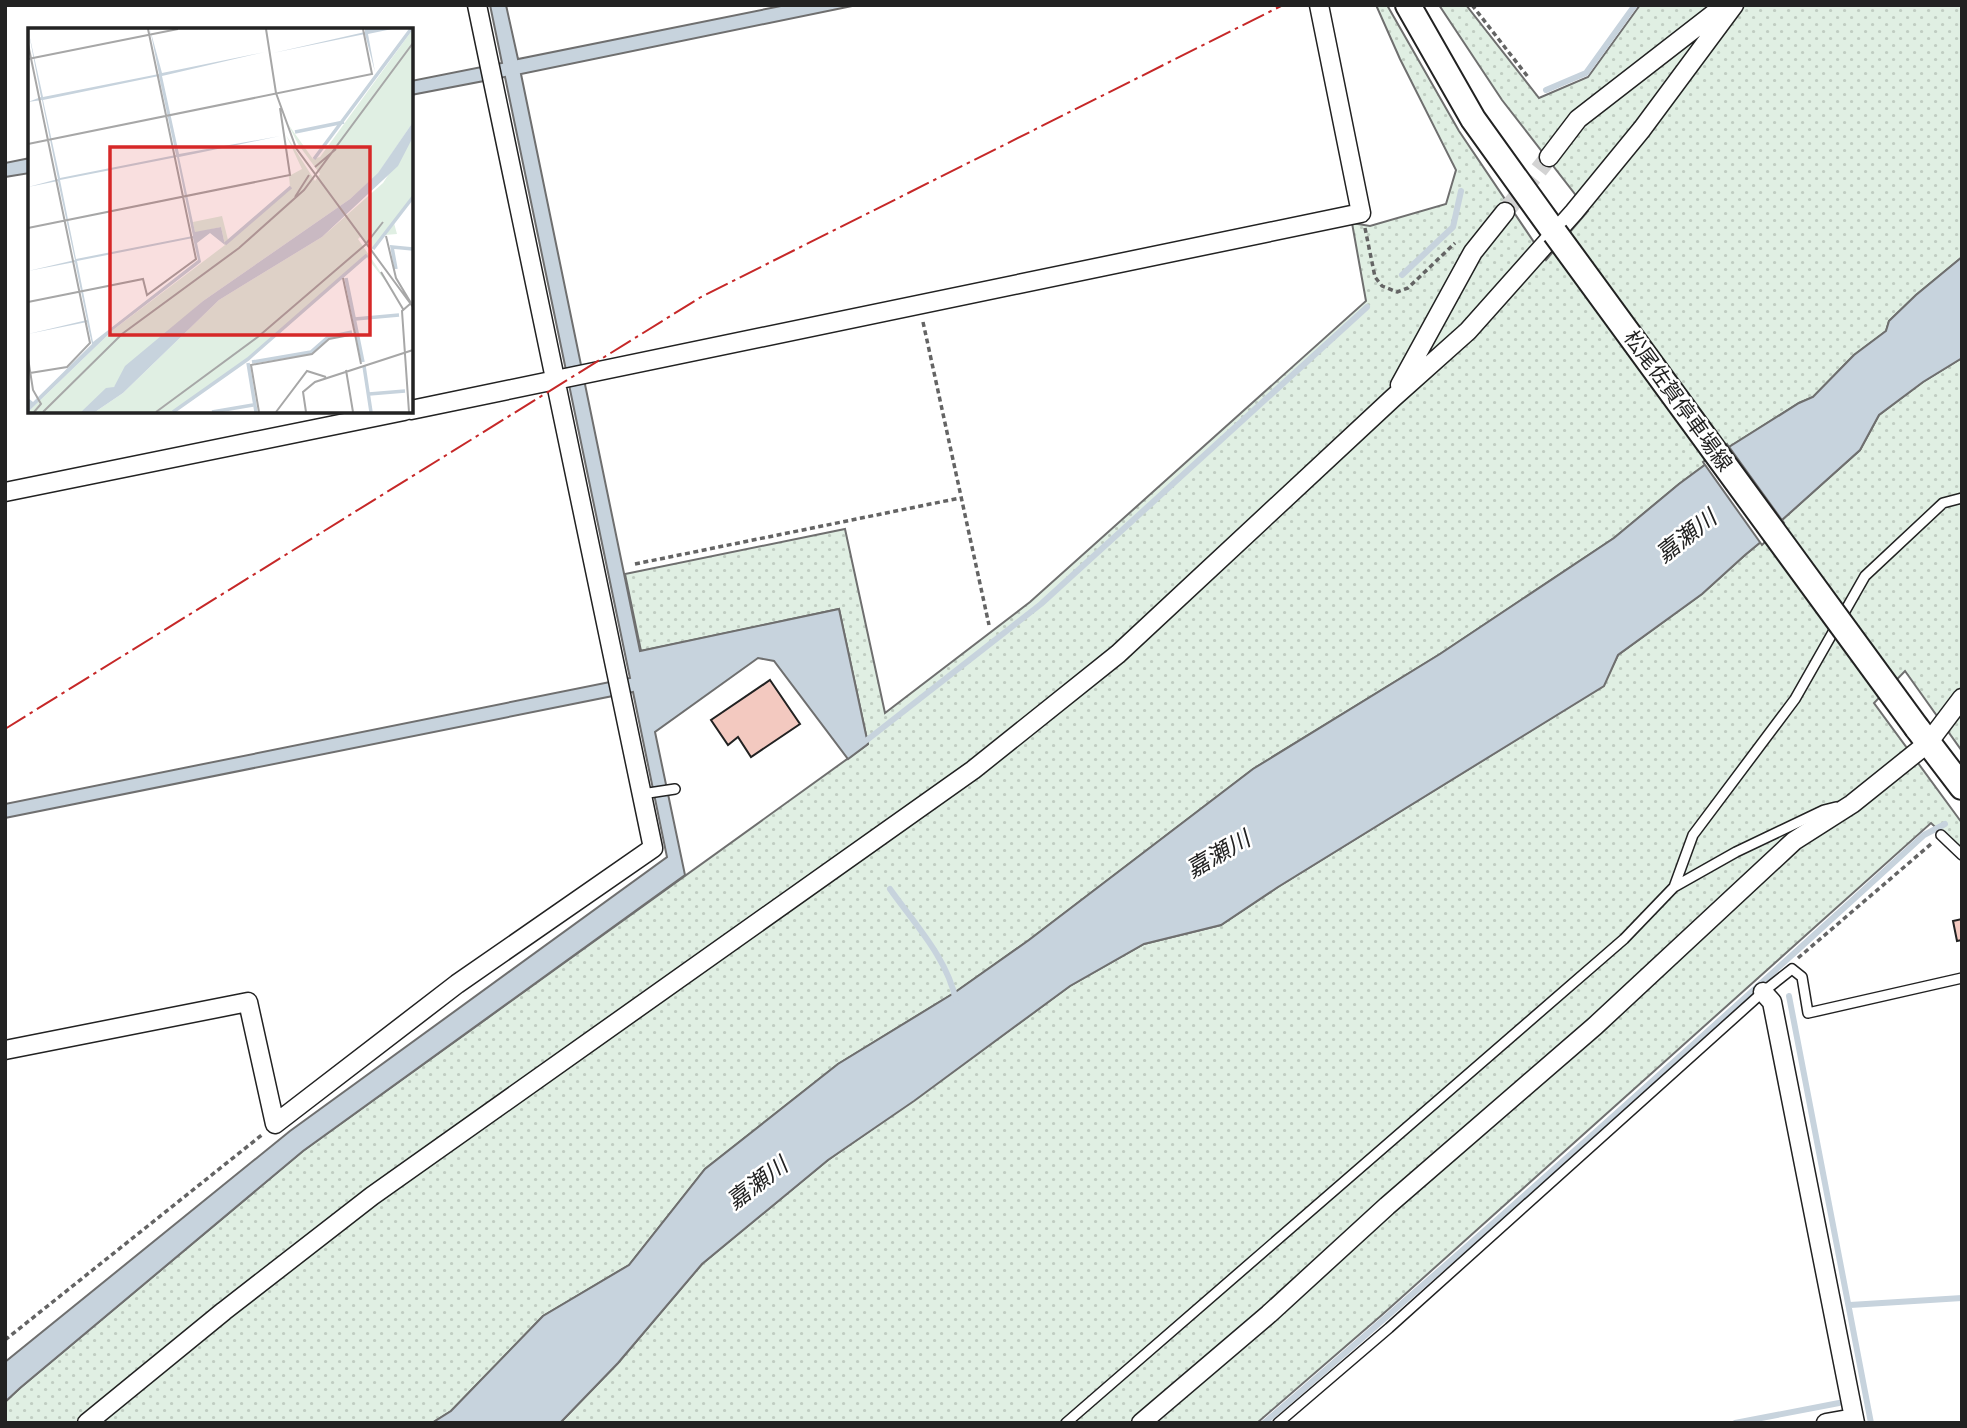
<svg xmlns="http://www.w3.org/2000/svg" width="1967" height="1428" font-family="'Exo 2','Noto Sans JP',sans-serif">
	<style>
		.grass { fill: url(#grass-dots); stroke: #6f6f6f; stroke-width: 2 }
		.water { fill: #c7d3dd; stroke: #6f6f6f; stroke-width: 2 }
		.pier { fill: #fff; stroke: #6f6f6f; stroke-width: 2 }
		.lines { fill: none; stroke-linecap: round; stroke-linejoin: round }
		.stream { stroke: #c7d3dd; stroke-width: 6 }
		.building { fill: #f3c9c0; stroke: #222; stroke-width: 2 }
		.minor-tunnel { stroke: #d3d3d3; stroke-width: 18; stroke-dasharray: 18 9; stroke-linecap: butt }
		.service-casing { stroke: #222; stroke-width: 12 }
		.minor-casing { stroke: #222; stroke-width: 21 }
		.secondary-casing { stroke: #222; stroke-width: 28 }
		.path { stroke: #646464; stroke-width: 3.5; stroke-dasharray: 5 3.5; stroke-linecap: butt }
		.service { stroke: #fff; stroke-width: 9 }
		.minor { stroke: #fff; stroke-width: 18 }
		.secondary { stroke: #fff; stroke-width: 24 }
		.secondary-bridge-casing { stroke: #222; stroke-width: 28; stroke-linecap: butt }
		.secondary-bridge { stroke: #fff; stroke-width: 24 }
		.power { stroke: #c62828; stroke-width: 2; stroke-dasharray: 24 5 3.5 5; stroke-linecap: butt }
		.labels { text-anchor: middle; stroke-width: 5; stroke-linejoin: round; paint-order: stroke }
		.street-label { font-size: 21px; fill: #222; stroke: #fff }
		.water-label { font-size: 23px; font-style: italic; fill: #222; stroke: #fff }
		.inset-river { fill: none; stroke: #c7d3dd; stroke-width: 3.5 }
		.inset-road { fill: none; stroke: #a7a7a7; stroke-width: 2 }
		.view { fill: #d62828; fill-opacity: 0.15; stroke: #d62828; stroke-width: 3.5 }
		.inset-edge { fill: none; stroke: #222; stroke-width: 3.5 }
	</style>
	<defs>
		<pattern id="grass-dots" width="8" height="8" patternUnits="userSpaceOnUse" patternTransform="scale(1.75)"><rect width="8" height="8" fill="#e0efe3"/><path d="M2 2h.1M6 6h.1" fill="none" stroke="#c0cdc2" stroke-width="1.8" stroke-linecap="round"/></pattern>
	</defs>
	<rect width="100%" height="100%" fill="#fff"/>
	<path class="grass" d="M 1376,5 L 1387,5 L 1459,131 L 1546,260 L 1588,211 L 1502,100 L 1439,5 L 1466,5 L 1539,98 L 1588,77 L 1640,5 L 1962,5 L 1962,257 L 1916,295 L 1889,321 L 1886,331 L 1854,355 L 1813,397 L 1799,403 L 1729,447 L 1679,484 L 1614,538 L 1440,654 L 1253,769 L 1029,940 L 954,993 L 838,1064 L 705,1169 L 629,1265 L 543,1316 L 451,1411 L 432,1423 L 5,1423 L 5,1402 L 20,1388 L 303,1151 L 868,744 L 839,609 L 641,651 L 625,574 L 845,529 L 885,713 L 1030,602 L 1366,301 L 1352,223 L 1370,226 L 1446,204 L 1456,170 L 1400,59 Z
		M 1962,358 L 1962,751 L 1905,671 L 1874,703 L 1962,823 L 1962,852 L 1931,823 L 1383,1314 L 1257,1423 L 560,1423 L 618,1363 L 702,1264 L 828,1160 L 914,1100 L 1070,986 L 1144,944 L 1221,925 L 1278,887 L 1603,686 L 1618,655 L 1702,594 L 1745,555 L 1768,536 L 1782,520 L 1860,450 L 1879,415 L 1923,382 Z"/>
	<path class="water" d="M 490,5 L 506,5 L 518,59 L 786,5 L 857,5 L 521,74 L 640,651 L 839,609 L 868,744 L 848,759 L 774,661 L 758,658 L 655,732 L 685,875 L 303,1151 L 20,1388 L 5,1402 L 5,1362 L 290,1131 L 667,857 L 633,692 L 5,818 L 5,804 L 630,678 L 505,77 L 411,95 L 411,81 L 502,63 Z
		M 30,158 L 30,173 L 5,177 L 5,163 Z
		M 1962,257 L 1962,358 L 1923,382 L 1879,415 L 1860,450 L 1782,520 L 1768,536 L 1745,555 L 1702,594 L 1618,655 L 1604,686 L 1278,887 L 1221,925 L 1144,944 L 1070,986 L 914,1101 L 828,1160 L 702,1264 L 618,1363 L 560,1423 L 432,1423 L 451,1411 L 543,1316 L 629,1265 L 705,1169 L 838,1064 L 954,993 L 1029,940 L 1253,769 L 1440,654 L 1614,538 L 1679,484 L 1729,447 L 1799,403 L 1813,397 L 1854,355 L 1886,331 L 1889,321 L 1916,295 Z"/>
	<path class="pier" d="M 1727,444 L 1784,523 L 1762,545 L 1703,462 Z"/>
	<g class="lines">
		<path class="stream" d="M 1546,90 L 1586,73 L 1635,5
			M 1402,275 L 1453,227 L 1461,191
			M 867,740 L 1041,604 L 1367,307
			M 890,889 C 914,923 948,959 956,1001
			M 1789,996 L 1871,1423
			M 1850,1305 L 1962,1298
			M 1264,1423 C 1488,1231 1706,1034 1924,835 L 1945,824
			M 1735,1423 L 1839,1403"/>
	</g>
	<path class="building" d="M 770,680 L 800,724 L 751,757 L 738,737 L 728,745 L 711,720 Z
		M 1962,919 L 1962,940 L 1957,941 L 1953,921 Z"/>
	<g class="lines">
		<path class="minor-tunnel" d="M 1505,212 L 1549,157"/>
		<g class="service-casing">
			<path id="service" d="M 642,794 L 675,789
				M 1941,835 L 1962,855
				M 1674,887 L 1693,835 L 1795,699 L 1865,576 L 1943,503 L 1962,498
				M 1066,1423 L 1624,939 L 1674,887 L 1736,852 L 1824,810 L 1836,807
				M 1278,1423 L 1389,1328 L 1763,992 L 1792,969 L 1802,977 L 1808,1013 L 1962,978"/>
		</g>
		<g class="minor-casing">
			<path id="minor" d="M 1549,157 L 1578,119 L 1725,5
				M 1400,385 L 1473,252 L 1505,212
				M 411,410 L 1361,213 L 1319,5
				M 5,492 L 404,411
				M 1763,992 L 1772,1002 L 1854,1418
				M 5,1050 L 248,1002 L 275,1124 L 457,984 L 653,848 L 477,5
				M 87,1423 L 224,1311 L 372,1196 L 973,770 L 1118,654 L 1393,398 L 1468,331 L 1574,212 L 1642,129 L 1734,5
				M 1141,1423 L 1269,1314 L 1387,1206 L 1595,1026 L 1794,841 L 1852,804 L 1928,743 L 1962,698
				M 1826,1423 L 1854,1418 L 1855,1423"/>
		</g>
		<g class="secondary-casing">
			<path id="secondary" d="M 1408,5 L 1473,119 L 1555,233
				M 1917,728 L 1962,787"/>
		</g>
		<path class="path" d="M 1472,5 L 1528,77
			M 1365,228 L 1375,277 L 1382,286 L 1397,292 L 1408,288 L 1455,243
			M 923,322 L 989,625
			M 635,564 L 960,498
			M 1798,958 L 1931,844
			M 5,1340 L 263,1134"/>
		<use href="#service" class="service"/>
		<use href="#minor" class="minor"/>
		<use href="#secondary" class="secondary"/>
		<g class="secondary-bridge-casing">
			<path id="secondary-bridge" d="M 1555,233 L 1917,728"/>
		</g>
		<use href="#secondary-bridge" class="secondary-bridge"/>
		<path class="power" d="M 5,729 L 701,297 L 1283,5"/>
	</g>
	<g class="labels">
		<g class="street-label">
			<text transform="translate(1678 401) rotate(54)" y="7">松尾佐賀停車場線</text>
		</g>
		<g class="water-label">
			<text transform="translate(1686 536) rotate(-38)" y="8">嘉瀬川</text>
			<text transform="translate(1218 854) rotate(-30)" y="8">嘉瀬川</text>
			<text transform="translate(757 1183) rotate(-37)" y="8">嘉瀬川</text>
		</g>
	</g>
	<g transform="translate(28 28)">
		<rect width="385" height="385" fill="#fff"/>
		<path d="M 385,1 L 385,94 L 350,146 L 322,171 L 175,273 L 117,324 L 86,359 L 53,384 L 0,384 L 85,302 L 197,217 L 193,199 L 167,205 L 165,194 L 194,188 L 200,212 L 262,159 L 261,148 L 274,141 L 258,107 L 287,153 L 292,146 L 270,116 L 260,96 L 285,131 L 292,129 ZM 385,109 L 385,168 L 366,195 L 369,206 L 357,207 L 344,222 L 333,208 L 330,211 L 369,268 L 337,227 L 220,331 L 144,384 L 67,384 L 95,365 L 191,272 L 294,209 L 355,155 Z" fill="#e0efe3"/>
		<path d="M 0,1 L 15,69 L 131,46 L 122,1 L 134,45 L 237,24 L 134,48 L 151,126 L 252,108 L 151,129 L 167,204 L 193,199 L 197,217 L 182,205 L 169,215 L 173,234 L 85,302 L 0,384 L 0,370 L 5,374 L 64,316 L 59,294 L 0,306 L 59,292 L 47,234 L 0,243 L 47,232 L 30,153 L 0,159 L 30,151 L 14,72 L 0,74 L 13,69 ZM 131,48 L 148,127 L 32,150 L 15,72 ZM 149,129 L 165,208 L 48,231 L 32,152 ZM 165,210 L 170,232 L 65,314 L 49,233 ZM 337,1 L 364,1 L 340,6 L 347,44 L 337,6 L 245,25 L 337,4 ZM 385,94 L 385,109 L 370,138 L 294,209 L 191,272 L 95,365 L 67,384 L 53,384 L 78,360 L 86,359 L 97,338 L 175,273 L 322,171 L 350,145 Z" fill="#c7d3dd" fill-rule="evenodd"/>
		<path class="inset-river" d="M 267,104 L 316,94M 286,131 L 383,1M 197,216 L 263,159M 345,221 L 385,169M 368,241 L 364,219 L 385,221M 318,250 L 335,334M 327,291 L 371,287M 224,334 L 283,324 L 300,309 L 324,304M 220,335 L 228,384M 336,338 L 343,384M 341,366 L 377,363M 145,384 L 220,331 L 339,227M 184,384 L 225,377"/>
		<path class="inset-road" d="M 238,1 L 248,65 L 268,120 L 385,279M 0,16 L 62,315 L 39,339 L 2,345M 0,31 L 150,1M 0,116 L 344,46 L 335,1M 287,139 L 308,121M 267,169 L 281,147M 0,200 L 262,147 L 252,80M 358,208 L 368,250 L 383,275M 353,244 L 375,281M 315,250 L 327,306M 0,274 L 115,251 L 119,267 L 168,231 L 120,1M 0,330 L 5,362 L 13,376 L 6,384M 318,342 L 325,384M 15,384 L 94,306 L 211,220 L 276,162 L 385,15M 128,384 L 231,308 L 337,217 L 355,194M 231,384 L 223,337 L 284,326 L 301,311 L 327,306 L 333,336M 248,384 L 279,343 L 298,349M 278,384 L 275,364 L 287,354 L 385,322M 381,384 L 374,283 L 382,276"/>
		<path class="view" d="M 82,119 L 342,119 L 342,307 L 82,307 Z"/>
		<rect width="385" height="385" class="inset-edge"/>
	</g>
	<rect width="1967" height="1428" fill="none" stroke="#222222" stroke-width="14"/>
</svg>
